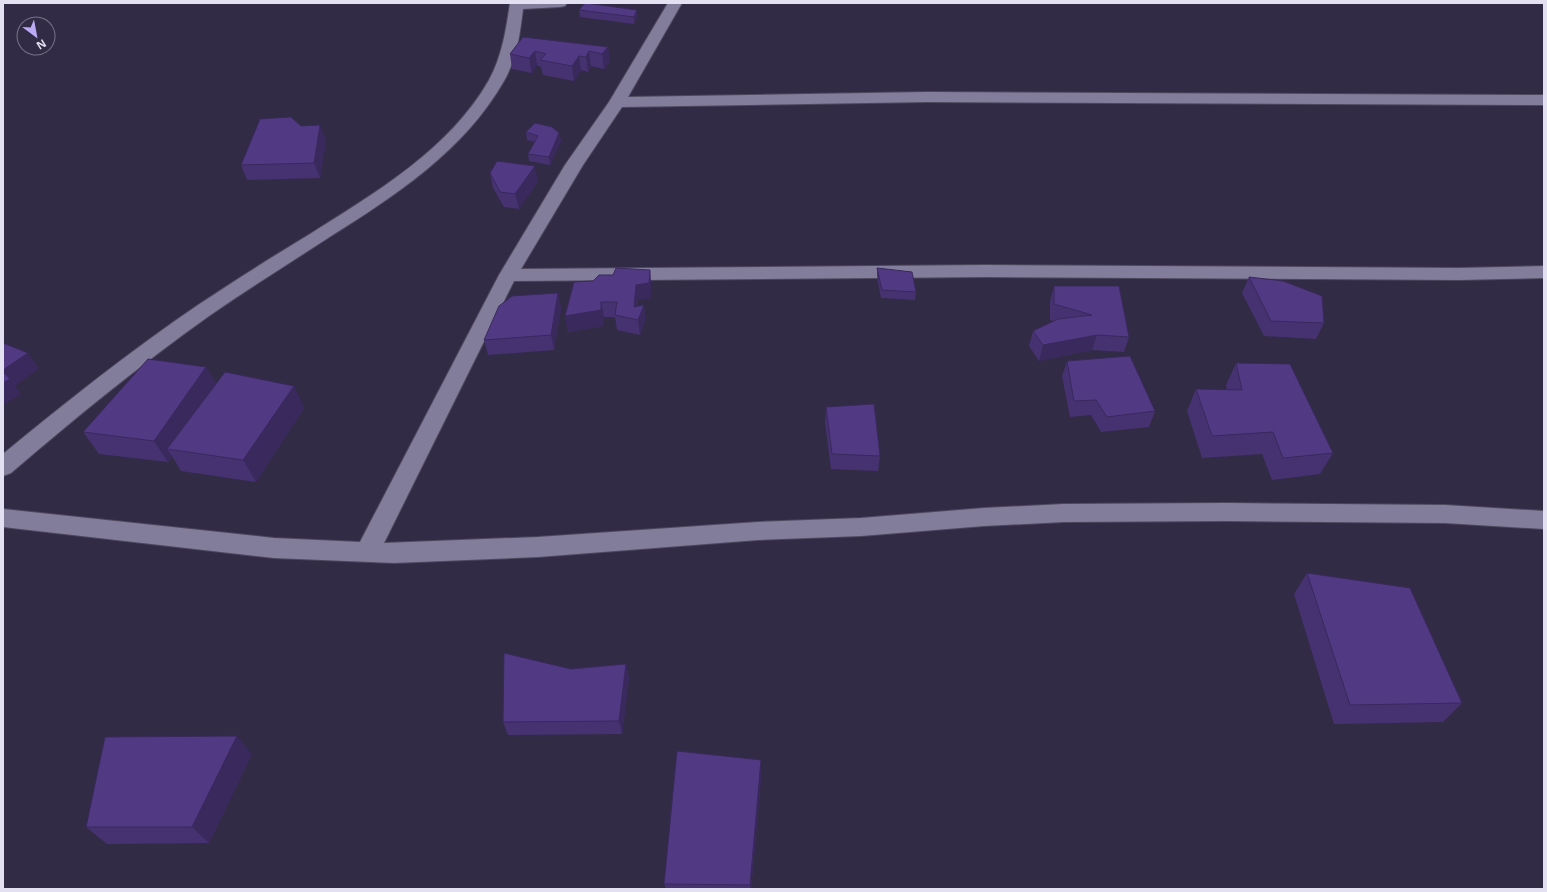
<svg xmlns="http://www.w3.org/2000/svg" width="1547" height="892" font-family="'Noto Sans',sans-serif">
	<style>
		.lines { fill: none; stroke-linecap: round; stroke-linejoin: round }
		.street-casing { stroke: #4e485e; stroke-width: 2 }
		.street { fill: #837d9c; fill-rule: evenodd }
		.wall { fill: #463271 }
		.shaded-wall { fill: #39295c }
		.building { fill: #513a83; stroke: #39295c }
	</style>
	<rect width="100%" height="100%" fill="#322b46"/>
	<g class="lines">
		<g class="street-casing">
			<path id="street" d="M 510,3 L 567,3 L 565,6 L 560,7 L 523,9 C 520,34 517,58 504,81 C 464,151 395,196 328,238 C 288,264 248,289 209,316 C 140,365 75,418 11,473 L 3,476 L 3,454 C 66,402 130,351 198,305 C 234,281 272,257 310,234 C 375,193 450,149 489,80 C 502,56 506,30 510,3 Z
				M 668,3 L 682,3 L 628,97 L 927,92 L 1544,95 L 1544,105 L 927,102 L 622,107 L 583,165 L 521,269 L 985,265 L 1459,268 L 1544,266 L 1544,278 L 1459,280 L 985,277 L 514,281 L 384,543 L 538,537 L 758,522 L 861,518 L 984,508 L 1064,504 L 1227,503 L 1445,505 L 1544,511 L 1544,529 L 1445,523 L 1227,521 L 1064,522 L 984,526 L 861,536 L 758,540 L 538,557 L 394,563 L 274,558 L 3,527 L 3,509 L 274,538 L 360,542 L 499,275 L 565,165 L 609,102 Z"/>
		</g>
		<use href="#street" class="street"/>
	</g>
	<path class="wall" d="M 579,10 L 637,17 L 634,24 L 580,17 Z
		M 523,37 L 608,47 L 610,62 L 604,69 L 591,66 L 588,72 L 581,70 L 574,81 L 543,75 L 541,67 L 537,65 L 532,73 L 512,69 L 510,54 Z
		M 301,126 L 326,140 L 320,178 L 247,180 L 241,165 Z
		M 526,132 L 559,133 L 561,141 L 550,165 L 529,161 L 528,154 L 535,142 L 527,140 Z
		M 490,173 L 538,181 L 519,209 L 504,207 L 493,188 Z
		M 877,268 L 916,292 L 915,300 L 881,298 L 877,276 Z
		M 650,270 L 651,285 L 651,298 L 638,300 L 638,306 L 644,305 L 645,320 L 640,335 L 617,330 L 615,317 L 604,317 L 603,326 L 568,332 L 565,316 L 593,281 L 613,275 Z
		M 1249,277 L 1324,323 L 1316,339 L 1264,336 L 1242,293 Z
		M 1054,286 L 1129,337 L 1124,352 L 1092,350 L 1039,361 L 1029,346 L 1033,331 L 1054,321 L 1050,320 L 1050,302 Z
		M 558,293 L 561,309 L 554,350 L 488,355 L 484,340 Z
		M 1067,361 L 1155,411 L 1149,427 L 1101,432 L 1091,415 L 1070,417 L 1062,376 Z
		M 1236,363 L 1333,453 L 1320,474 L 1272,480 L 1262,454 L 1202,458 L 1187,411 L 1196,389 L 1227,390 L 1226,385 Z
		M 206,367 L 216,384 L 294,386 L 304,408 L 256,482 L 181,471 L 172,456 L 168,462 L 99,454 L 83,432 Z
		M 826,407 L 880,456 L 878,471 L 831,469 L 825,422 Z
		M 1307,573 L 1462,703 L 1443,722 L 1334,724 L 1294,594 Z
		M 626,664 L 629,678 L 622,734 L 508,735 L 503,722 L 571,669 Z
		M 252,754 L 209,843 L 107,844 L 86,827 Z
		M 761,778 L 751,889 L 666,889 L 664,884 Z"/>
	<path class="shaded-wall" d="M 637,10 L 637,17 L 634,24 L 634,17 Z
		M 608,47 L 610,62 L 604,69 L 602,54 Z
		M 535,51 L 537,65 L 532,73 L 529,58 Z
		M 589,51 L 591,66 L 588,72 L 586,57 Z
		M 579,56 L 581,70 L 574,81 L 572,66 Z
		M 320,125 L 326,140 L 320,178 L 314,163 Z
		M 559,133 L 561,141 L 550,165 L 549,157 Z
		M 535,166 L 538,181 L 519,209 L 515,194 Z
		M 650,270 L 651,285 L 651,298 L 638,300 L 637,319 L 634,307 L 636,285 Z
		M 558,293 L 561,309 L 554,350 L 551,335 Z
		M 601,302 L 604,317 L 603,326 L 568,332 L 565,316 Z
		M 644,305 L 645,320 L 640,335 L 638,320 Z
		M 1097,335 L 1092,350 L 1039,361 L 1043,345 Z
		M 28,353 L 39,368 L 15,386 L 21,394 L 3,405 L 3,370 Z
		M 206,367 L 219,390 L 167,449 L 172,456 L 168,462 L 154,441 Z
		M 294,386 L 304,408 L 256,482 L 243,460 Z
		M 626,664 L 629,678 L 622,734 L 619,721 Z
		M 237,736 L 252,754 L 209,843 L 192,827 Z
		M 761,760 L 761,778 L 751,889 L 750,889 L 750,885 Z"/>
	<path class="building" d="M 585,3 L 637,10 L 634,17 L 579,10 Z
		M 523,37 L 608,47 L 602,54 L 589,51 L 586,57 L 579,56 L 572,66 L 540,60 L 546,54 L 535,51 L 529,58 L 510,54 Z
		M 291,117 L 301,126 L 320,125 L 314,163 L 241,165 L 260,119 Z
		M 535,123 L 552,127 L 559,133 L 549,157 L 528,154 L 538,136 L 526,132 Z
		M 497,161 L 535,166 L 515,194 L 500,192 L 490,173 Z
		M 616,268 L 650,270 L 649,283 L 636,285 L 634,307 L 644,305 L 638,320 L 615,315 L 617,302 L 601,302 L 601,310 L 565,316 L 574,282 L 593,281 L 599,275 L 613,275 Z
		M 877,268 L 912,272 L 916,292 L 882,290 Z
		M 1249,277 L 1283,281 L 1322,296 L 1324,323 L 1271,321 Z
		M 1054,286 L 1119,286 L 1129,337 L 1097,335 L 1043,345 L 1033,331 L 1058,319 L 1092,315 L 1054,304 Z
		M 558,293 L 551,335 L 484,340 L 499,306 L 512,296 Z
		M 3,343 L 28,353 L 3,370 Z
		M 1130,356 L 1155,411 L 1107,417 L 1096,400 L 1074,401 L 1067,361 Z
		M 148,359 L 206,367 L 154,441 L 83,432 Z
		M 1236,363 L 1290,364 L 1333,453 L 1283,458 L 1273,432 L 1212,436 L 1196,389 L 1242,390 Z
		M 3,372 L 10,379 L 3,383 Z
		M 225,372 L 294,386 L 243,460 L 167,449 Z
		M 874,404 L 880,456 L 832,454 L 826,407 Z
		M 1307,573 L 1410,588 L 1462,703 L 1350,705 Z
		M 504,653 L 571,669 L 626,664 L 619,721 L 503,722 Z
		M 237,736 L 192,827 L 86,827 L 105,737 Z
		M 677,751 L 761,760 L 750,885 L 664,884 Z"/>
	<rect width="1547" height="892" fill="none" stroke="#e3e0f1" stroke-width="8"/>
	<g transform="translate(36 36) rotate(148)"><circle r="19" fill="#322b46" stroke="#79738a"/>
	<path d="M0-3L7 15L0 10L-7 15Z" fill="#bcaaf5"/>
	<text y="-6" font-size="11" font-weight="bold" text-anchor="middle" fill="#e3e0f1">N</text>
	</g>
</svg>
